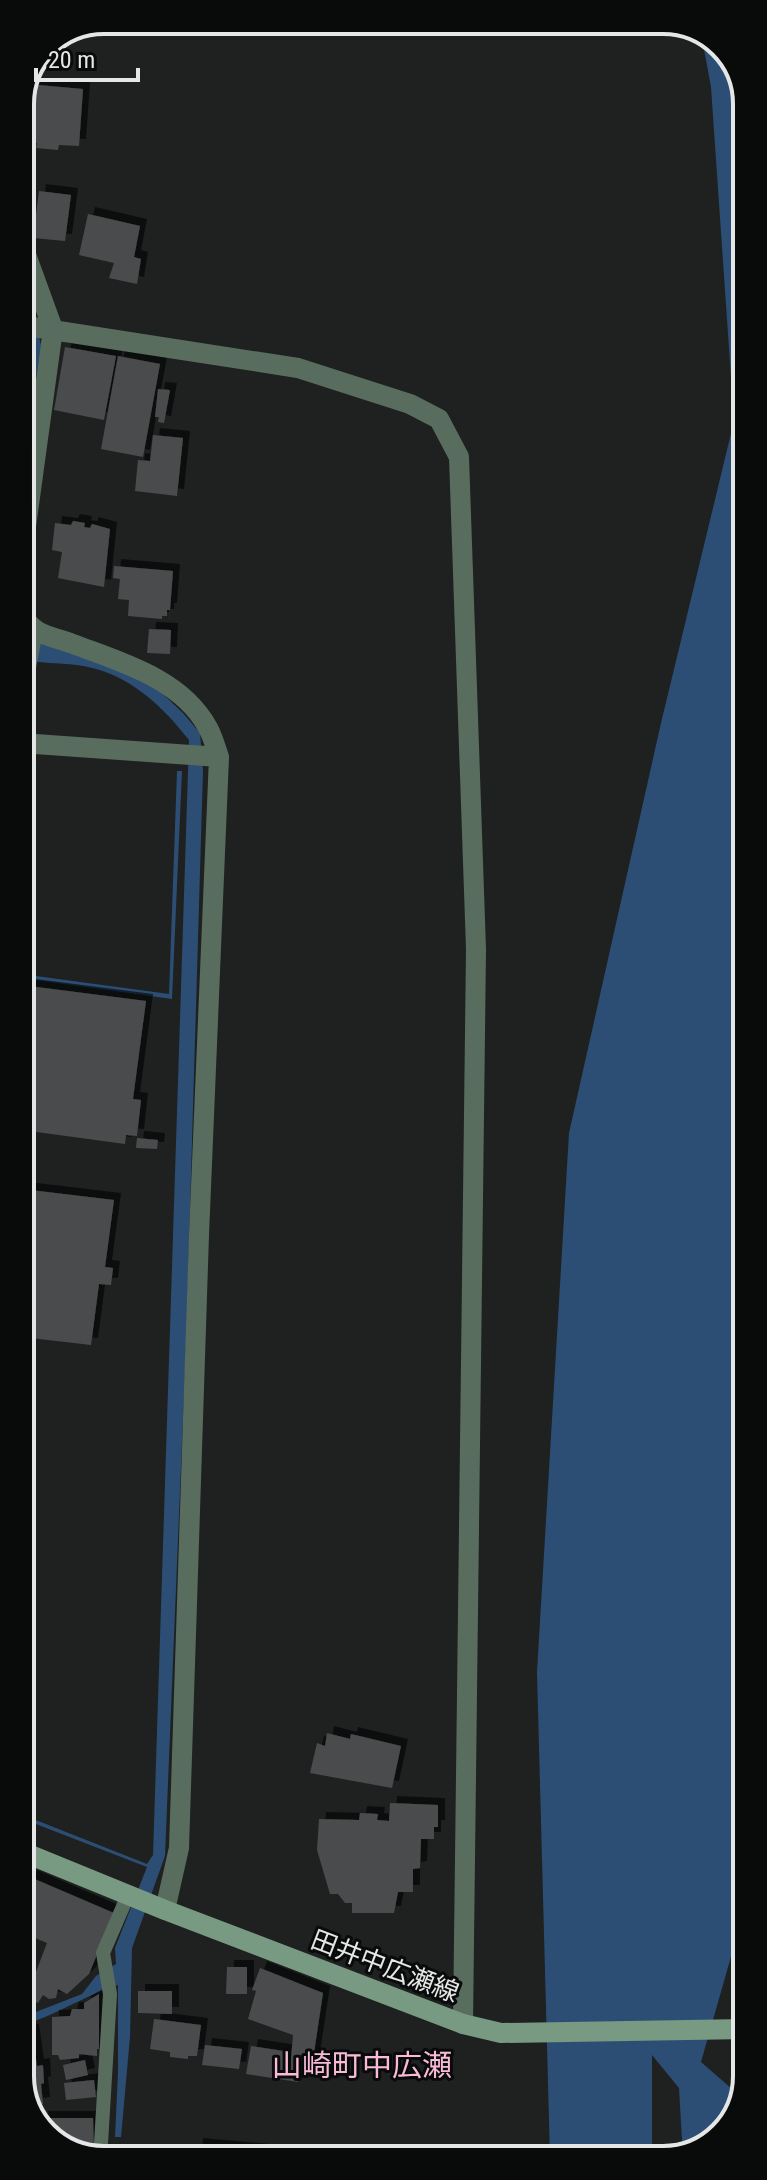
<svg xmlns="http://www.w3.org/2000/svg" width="767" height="2180" font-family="'Roboto Condensed','Noto Sans JP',sans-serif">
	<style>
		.water { fill: #2c4e74 }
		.building { fill: #494c4d; filter: url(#shadow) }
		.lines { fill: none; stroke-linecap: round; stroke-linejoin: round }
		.service { stroke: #596d5f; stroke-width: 14 }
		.minor { stroke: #596d5f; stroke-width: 20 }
		.secondary { stroke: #799a82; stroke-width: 20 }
		.labels { text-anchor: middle; stroke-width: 6; stroke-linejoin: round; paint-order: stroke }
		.street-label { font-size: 26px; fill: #e5e7e7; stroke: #090a0a }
		.quarter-label { font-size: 30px; fill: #f8bad7; stroke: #090a0a }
		.rim { fill: none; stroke: #e5e7e7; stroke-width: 4 }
	</style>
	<defs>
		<filter id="shadow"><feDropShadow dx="7" dy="-7" stdDeviation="0" flood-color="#0009"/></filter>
	</defs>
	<rect width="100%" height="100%" fill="#1e2120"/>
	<path class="water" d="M 701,33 L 718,41 L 744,82 L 746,1716 L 734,1857 L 738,1932 L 701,2062 L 740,2096 L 730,2127 L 683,2157 L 679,2088 L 652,2055 L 652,2157 L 550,2158 L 537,1672 L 569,1133 L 661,723 L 734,421 L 711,87 Z
		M 20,260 L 41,345 L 21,477 L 21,412 L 27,340 L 20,312 Z
		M 21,635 L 146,678 L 183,713 L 200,733 L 203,770 L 186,1345 L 165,1856 L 132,1948 L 130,2037 L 121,2137 L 115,2137 L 118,2073 L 118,1985 C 85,1995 57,2015 23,2025 L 23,2017 L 82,1994 L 96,1976 L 116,1964 L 115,1948 L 147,1867 L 23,1819 L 23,1815 L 147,1864 L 153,1855 L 189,740 C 160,703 125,671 77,665 C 58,663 40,663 21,660 Z
		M 177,771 L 182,771 L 172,999 L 21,978 L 21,974 L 169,994 Z"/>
	<path class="building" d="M 27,84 L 83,89 L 79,146 L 59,145 L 58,150 L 36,148 L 37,143 L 20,141 L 20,99 Z
		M 39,191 L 71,195 L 65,241 L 33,238 Z
		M 88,214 L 140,226 L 134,257 L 141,259 L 137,284 L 109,278 L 114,263 L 79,255 Z
		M 65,347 L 116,356 L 104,420 L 54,410 Z
		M 118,356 L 160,364 L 143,457 L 101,449 Z
		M 158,389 L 170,390 L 164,423 L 158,422 L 159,417 L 155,417 Z
		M 153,435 L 183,438 L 177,496 L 135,491 L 138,460 L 150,461 Z
		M 73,521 L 85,523 L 84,527 L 90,528 L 92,524 L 110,529 L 104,587 L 58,578 L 62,552 L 52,550 L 55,523 L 71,525 Z
		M 114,566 L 173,571 L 170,610 L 167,610 L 167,616 L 162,616 L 162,619 L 128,616 L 129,600 L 118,599 L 120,579 L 113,578 Z
		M 149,629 L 171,630 L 170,654 L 147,653 Z
		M 21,985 L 146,1001 L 133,1099 L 141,1100 L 137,1136 L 126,1135 L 125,1144 L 22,1130 Z
		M 137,1138 L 158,1140 L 157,1149 L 136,1148 Z
		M 22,1189 L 114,1200 L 105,1267 L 113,1268 L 111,1285 L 99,1284 L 91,1345 L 22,1337 Z
		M 327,1733 L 350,1739 L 351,1734 L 401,1746 L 392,1788 L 310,1773 L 317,1743 L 325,1746 Z
		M 390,1803 L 438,1805 L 438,1827 L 434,1827 L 434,1839 L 421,1839 L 420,1868 L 413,1869 L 413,1892 L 398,1892 L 394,1913 L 352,1913 L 352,1903 L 345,1903 L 338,1894 L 330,1894 L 317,1850 L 319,1819 L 359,1820 L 360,1813 L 378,1814 L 377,1820 L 389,1821 Z
		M 30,1877 L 114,1913 L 89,1974 L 67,1994 L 58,1989 L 56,1998 L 49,1999 L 43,1995 L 38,2003 L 26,1998 L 47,1943 L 23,1933 L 23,1894 Z
		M 227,1967 L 247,1967 L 247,1994 L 226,1994 Z
		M 260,1968 L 323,1993 L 311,2073 L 290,2071 L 293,2035 L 248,2019 L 256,1991 L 252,1990 Z
		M 138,1991 L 172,1991 L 172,2014 L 138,2013 Z
		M 99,1994 L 99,2049 L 97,2049 L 97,2056 L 79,2054 L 79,2058 L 60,2060 L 58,2055 L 52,2055 L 52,2017 L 70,2016 L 72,2009 L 84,2009 L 84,2003 Z
		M 154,2019 L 201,2025 L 197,2056 L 188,2056 L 188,2059 L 170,2057 L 170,2052 L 150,2049 Z
		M 32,2031 L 37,2066 L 43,2065 L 44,2083 L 41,2084 L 43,2104 L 28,2106 L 23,2098 L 23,2032 Z
		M 205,2045 L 242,2049 L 239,2069 L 202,2065 Z
		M 251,2046 L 290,2052 L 288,2073 L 299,2074 L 298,2082 L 246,2074 Z
		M 85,2060 L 88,2075 L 66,2080 L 63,2065 Z
		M 94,2080 L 96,2097 L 66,2100 L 64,2083 Z
		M 41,2118 L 93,2118 L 94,2150 L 74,2150 L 52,2142 L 42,2126 Z
		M 196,2145 L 273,2152 L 272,2159 L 195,2159 Z"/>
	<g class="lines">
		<path class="service" d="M 100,2160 L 110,1994 L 103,1953 L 128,1895"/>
		<path class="minor" d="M 20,238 L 53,329 L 21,563
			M 20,325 L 298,368 L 410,404 L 439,419 L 459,457 L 476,949 L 463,2024
			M 21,614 C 38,638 47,634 73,644 C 121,662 182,679 208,728 C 213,737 216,748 219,757 L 199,1235 L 179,1848 L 165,1910
			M 21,676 L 25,672 L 33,631
			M 21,743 L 219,757"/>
		<path class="secondary" d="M 23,1852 L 165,1910 L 463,2024 L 501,2033 L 747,2029"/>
	</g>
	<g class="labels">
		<g class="street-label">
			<text transform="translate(385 1966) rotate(21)" y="9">田井中広瀬線</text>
		</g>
		<g class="quarter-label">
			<text x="362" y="2076">山崎町中広瀬</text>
		</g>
	</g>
	<path d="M0 0H767V2180H0ZM104 34H663A70 70 0 0 1 733 104V2076A70 70 0 0 1 663 2146H104A70 70 0 0 1 34 2076V104A70 70 0 0 1 104 34Z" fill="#090a0a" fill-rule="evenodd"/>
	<path class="rim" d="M104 34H663A70 70 0 0 1 733 104V2076A70 70 0 0 1 663 2146H104A70 70 0 0 1 34 2076V104A70 70 0 0 1 104 34Z"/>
	<path d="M36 68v12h102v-12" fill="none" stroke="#e5e7e7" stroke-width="4"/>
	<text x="48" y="68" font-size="24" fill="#e5e7e7" stroke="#090a0a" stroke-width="6" paint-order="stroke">20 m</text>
</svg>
